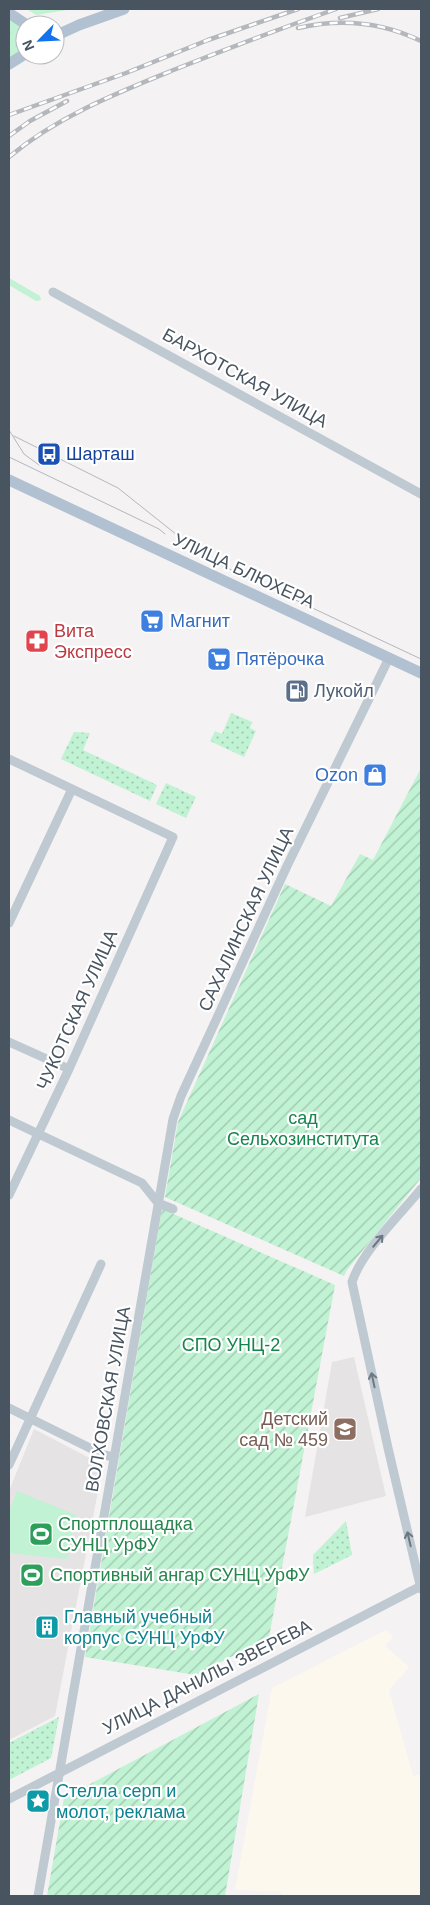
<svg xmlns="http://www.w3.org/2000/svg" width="430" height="1905" font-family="Arial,sans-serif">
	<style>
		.commercial { fill: #fdf8ed }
		.education { fill: #e5e3e4 }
		.grass { fill: #c0f2d3 }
		.forest { fill: url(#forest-firs) }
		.park { fill: url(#park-dots) }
		.garden { fill: url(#garden-furrows) }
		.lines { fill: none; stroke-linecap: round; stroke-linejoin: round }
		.minor { stroke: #bfc9d1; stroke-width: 9 }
		.major { stroke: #b1c1d1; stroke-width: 11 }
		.tram { stroke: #b4b7bc; stroke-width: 1 }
		.rail-casing { stroke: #b4b7bc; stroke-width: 4.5 }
		.rail { stroke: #fff; stroke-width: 2.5; stroke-dasharray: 8; stroke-linecap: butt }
		.oneway { stroke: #6c7882 }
		.labels { text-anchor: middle; stroke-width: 4.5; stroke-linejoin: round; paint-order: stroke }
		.street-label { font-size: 18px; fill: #485560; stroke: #fff }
		.transit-label { font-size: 18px; fill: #164399; stroke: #fff; text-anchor: start }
		.shop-label { font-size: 18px; fill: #366cbe; stroke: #fff; text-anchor: start }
		.health-label { font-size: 18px; fill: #be3a42; stroke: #fff; text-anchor: start }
		.service-label { font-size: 18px; fill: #4e5e75; stroke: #fff; text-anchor: start }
		.park-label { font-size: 18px; fill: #14864d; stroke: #fff }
		.education-label { font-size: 18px; fill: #785e54; stroke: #fff; text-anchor: end }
		.leisure-label { font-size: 18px; fill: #27864d; stroke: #fff; text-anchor: start }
		.culture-label { font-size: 18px; fill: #0d838f; stroke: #fff; text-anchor: start }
	</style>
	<defs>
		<pattern id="forest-firs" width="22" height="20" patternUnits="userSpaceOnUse" patternTransform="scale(1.25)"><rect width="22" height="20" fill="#c0f2d3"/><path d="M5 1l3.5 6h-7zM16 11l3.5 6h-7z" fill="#9ec7af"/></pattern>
		<pattern id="park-dots" width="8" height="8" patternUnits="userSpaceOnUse" patternTransform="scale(1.25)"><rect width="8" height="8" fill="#c0f2d3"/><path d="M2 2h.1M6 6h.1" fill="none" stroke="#9ec7af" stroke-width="1.8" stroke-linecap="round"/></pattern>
		<pattern id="garden-furrows" width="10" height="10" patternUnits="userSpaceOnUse" patternTransform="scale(1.25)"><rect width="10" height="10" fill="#c0f2d3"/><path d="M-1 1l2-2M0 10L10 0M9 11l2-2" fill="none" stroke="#9ec7af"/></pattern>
	</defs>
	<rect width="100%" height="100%" fill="#f4f2f2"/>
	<path class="commercial" d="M 386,1630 L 393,1637 L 385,1646 L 409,1667 L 389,1690 L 413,1776 L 421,1774 L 421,1896 L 283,1896 L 279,1891 L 235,1890 L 272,1688 Z"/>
	<path class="education" d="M 354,1357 L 386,1496 L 305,1517 L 332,1362 Z
		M 34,1429 L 103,1465 L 55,1716 L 9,1740 L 9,1491 Z"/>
	<path class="grass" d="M 9,278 L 40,296 L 41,300 L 36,301 L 9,285 Z
		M 17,1491 L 76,1515 L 67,1559 L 9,1553 L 9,1512 Z"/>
	<path class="forest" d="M 27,9 L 73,9 L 36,15 Z
		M 9,13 L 25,25 L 25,54 L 9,64 Z"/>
	<path class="park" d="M 231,713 L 252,722 L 250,728 L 256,731 L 244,757 L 210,741 L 215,731 L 222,734 Z
		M 74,732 L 90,733 L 83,750 L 157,785 L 150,801 L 61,759 Z
		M 166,783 L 196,797 L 186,818 L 156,804 Z
		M 346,1521 L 352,1555 L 314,1574 L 313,1555 Z
		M 59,1717 L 51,1758 L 9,1780 L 9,1743 Z"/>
	<path class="garden" d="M 421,768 L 421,1178 L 347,1270 L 344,1276 L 165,1197 L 178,1122 L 285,884 L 331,906 L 360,854 L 373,860 Z
		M 162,1209 L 335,1285 L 269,1637 L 196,1675 L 85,1657 Z
		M 259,1694 L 225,1896 L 47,1896 L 64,1798 Z"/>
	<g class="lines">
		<path class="minor" d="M 53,292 L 421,494
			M 9,759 L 173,837 L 69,1069 L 9,1195
			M 9,923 L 72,789
			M 9,1042 L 69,1069
			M 9,1120 L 142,1183 L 158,1203 L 173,1209
			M 421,1189 C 400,1215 362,1251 352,1282 L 388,1448 L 421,1589
			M 9,1408 L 104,1455 L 114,1457
			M 9,1465 L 101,1264
			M 9,1799 L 421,1586
			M 38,1896 L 173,1119 L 181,1096 L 287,866 L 389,658"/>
		<path class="major" d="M 9,13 L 27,25
			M 55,36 L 79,25 L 124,9
			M 9,64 L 25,54
			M 9,480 L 421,673"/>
		<path class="tram" d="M 9,430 L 24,454 L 39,465
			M 14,436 L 118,488 L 206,558 L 421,659
			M 9,457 L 159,529 L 165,534"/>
		<g class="rail-casing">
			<path id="rail" d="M 340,18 L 378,9
				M 298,28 C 341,18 382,22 421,41
				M 9,115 L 126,73 L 208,40 L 298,9
				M 9,136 L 30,121 L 67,101
				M 9,157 C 58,116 117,93 176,69 C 229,48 282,28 336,9"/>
		</g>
		<use href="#rail" class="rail"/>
	</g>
	<defs><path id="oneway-shaft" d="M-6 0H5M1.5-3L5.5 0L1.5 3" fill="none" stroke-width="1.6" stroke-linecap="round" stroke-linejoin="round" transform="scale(1.25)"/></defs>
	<g class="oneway">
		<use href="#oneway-shaft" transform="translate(378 1241) rotate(-50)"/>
		<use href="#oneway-shaft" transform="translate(373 1380) rotate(-102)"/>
		<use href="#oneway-shaft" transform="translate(409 1539) rotate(-103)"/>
	</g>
	<defs>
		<g id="bus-square" transform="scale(1.25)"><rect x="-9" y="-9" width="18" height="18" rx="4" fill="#1a4fb4" stroke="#fff"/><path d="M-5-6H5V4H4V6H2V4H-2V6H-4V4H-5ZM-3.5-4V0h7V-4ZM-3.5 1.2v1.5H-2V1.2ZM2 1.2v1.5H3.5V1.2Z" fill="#fff"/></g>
		<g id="supermarket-square" transform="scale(1.25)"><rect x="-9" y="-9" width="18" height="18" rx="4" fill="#3f7fe0" stroke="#fff"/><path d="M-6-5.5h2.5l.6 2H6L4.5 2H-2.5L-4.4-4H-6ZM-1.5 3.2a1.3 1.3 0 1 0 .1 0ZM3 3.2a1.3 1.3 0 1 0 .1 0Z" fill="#fff"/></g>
		<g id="pharmacy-square" transform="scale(1.25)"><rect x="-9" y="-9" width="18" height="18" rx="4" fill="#e0444e" stroke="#fff"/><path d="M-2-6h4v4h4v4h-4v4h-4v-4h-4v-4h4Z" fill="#fff"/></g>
		<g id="fuel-square" transform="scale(1.25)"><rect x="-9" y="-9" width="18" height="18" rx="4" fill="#5c6f8a" stroke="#fff"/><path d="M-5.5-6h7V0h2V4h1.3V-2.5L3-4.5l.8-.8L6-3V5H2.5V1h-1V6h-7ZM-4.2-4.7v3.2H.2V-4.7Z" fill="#fff"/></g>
		<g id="shop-square" transform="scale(1.25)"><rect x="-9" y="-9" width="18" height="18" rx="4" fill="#3f7fe0" stroke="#fff"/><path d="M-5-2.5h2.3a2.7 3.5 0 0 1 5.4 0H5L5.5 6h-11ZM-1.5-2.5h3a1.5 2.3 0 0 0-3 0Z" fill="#fff"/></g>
		<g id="school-square" transform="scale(1.25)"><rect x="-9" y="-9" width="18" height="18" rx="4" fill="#8d6e63" stroke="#fff"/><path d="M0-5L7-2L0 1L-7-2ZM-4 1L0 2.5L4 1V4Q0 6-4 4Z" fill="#fff"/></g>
		<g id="stadium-square" transform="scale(1.25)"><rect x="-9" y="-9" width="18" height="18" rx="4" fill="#2e9e5b" stroke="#fff"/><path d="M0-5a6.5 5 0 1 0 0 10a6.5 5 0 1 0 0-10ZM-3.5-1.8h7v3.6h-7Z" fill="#fff"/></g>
		<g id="building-square" transform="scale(1.25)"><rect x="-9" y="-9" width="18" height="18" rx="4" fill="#0f9aa8" stroke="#fff"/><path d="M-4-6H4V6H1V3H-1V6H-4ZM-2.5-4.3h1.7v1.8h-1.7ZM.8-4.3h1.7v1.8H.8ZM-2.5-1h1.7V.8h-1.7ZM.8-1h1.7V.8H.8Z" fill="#fff"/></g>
		<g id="sight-square" transform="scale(1.25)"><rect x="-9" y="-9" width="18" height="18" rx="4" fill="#0f9aa8" stroke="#fff"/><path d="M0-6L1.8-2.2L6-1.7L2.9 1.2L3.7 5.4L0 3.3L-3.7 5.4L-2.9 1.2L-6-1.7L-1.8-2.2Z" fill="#fff"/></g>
	</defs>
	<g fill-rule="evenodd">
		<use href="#bus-square" x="49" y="454"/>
		<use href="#supermarket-square" x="152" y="621"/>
		<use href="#pharmacy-square" x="37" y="641"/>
		<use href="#supermarket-square" x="219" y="659"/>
		<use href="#fuel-square" x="297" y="691"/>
		<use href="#shop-square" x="375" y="775"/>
		<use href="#school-square" x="345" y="1429"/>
		<use href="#stadium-square" x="41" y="1534"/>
		<use href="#stadium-square" x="32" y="1575"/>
		<use href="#building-square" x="47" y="1627"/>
		<use href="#sight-square" x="38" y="1801"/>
	</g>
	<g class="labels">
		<g class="street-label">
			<text transform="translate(245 378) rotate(29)" y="6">БАРХОТСКАЯ УЛИЦА</text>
			<text transform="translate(244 571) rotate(25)" y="6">УЛИЦА БЛЮХЕРА</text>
			<text transform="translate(246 919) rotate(-65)" y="6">САХАЛИНСКАЯ УЛИЦА</text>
			<text transform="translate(77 1010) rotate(-66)" y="6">ЧУКОТСКАЯ УЛИЦА</text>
			<text transform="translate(108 1399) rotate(-80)" y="6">ВОЛХОВСКАЯ УЛИЦА</text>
			<text transform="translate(207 1677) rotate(-27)" y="6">УЛИЦА ДАНИЛЫ ЗВЕРЕВА</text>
		</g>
		<g class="transit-label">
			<text x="66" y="460">Шарташ</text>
		</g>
		<g class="shop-label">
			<text x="170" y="627">Магнит</text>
			<text x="236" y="665">Пятёрочка</text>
			<text x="358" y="781" text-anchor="end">Ozon</text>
		</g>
		<g class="health-label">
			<text x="54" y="637">Вита<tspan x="54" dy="21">Экспресс</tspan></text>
		</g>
		<g class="service-label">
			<text x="314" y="697">Лукойл</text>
		</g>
		<g class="park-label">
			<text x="303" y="1124">сад<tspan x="303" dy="21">Сельхозинститута</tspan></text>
			<text x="231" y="1351">СПО УНЦ-2</text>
		</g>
		<g class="education-label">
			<text x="328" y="1425">Детский<tspan x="328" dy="21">сад № 459</tspan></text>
		</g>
		<g class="leisure-label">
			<text x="58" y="1530">Спортплощадка<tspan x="58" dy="21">СУНЦ УрФУ</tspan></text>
			<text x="50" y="1581">Спортивный ангар СУНЦ УрФУ</text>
		</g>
		<g class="culture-label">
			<text x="64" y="1623">Главный учебный<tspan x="64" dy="21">корпус СУНЦ УрФУ</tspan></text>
			<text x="56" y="1797">Стелла серп и<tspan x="56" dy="21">молот, реклама</tspan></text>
		</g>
	</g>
	<rect width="430" height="1905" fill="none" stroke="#485560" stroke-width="20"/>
	<g transform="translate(40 40) rotate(246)"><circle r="24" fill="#ffffff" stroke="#b6bbbf"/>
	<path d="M0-4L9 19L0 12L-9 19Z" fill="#1372ec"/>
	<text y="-8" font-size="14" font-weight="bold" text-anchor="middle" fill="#485560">N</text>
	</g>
</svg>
